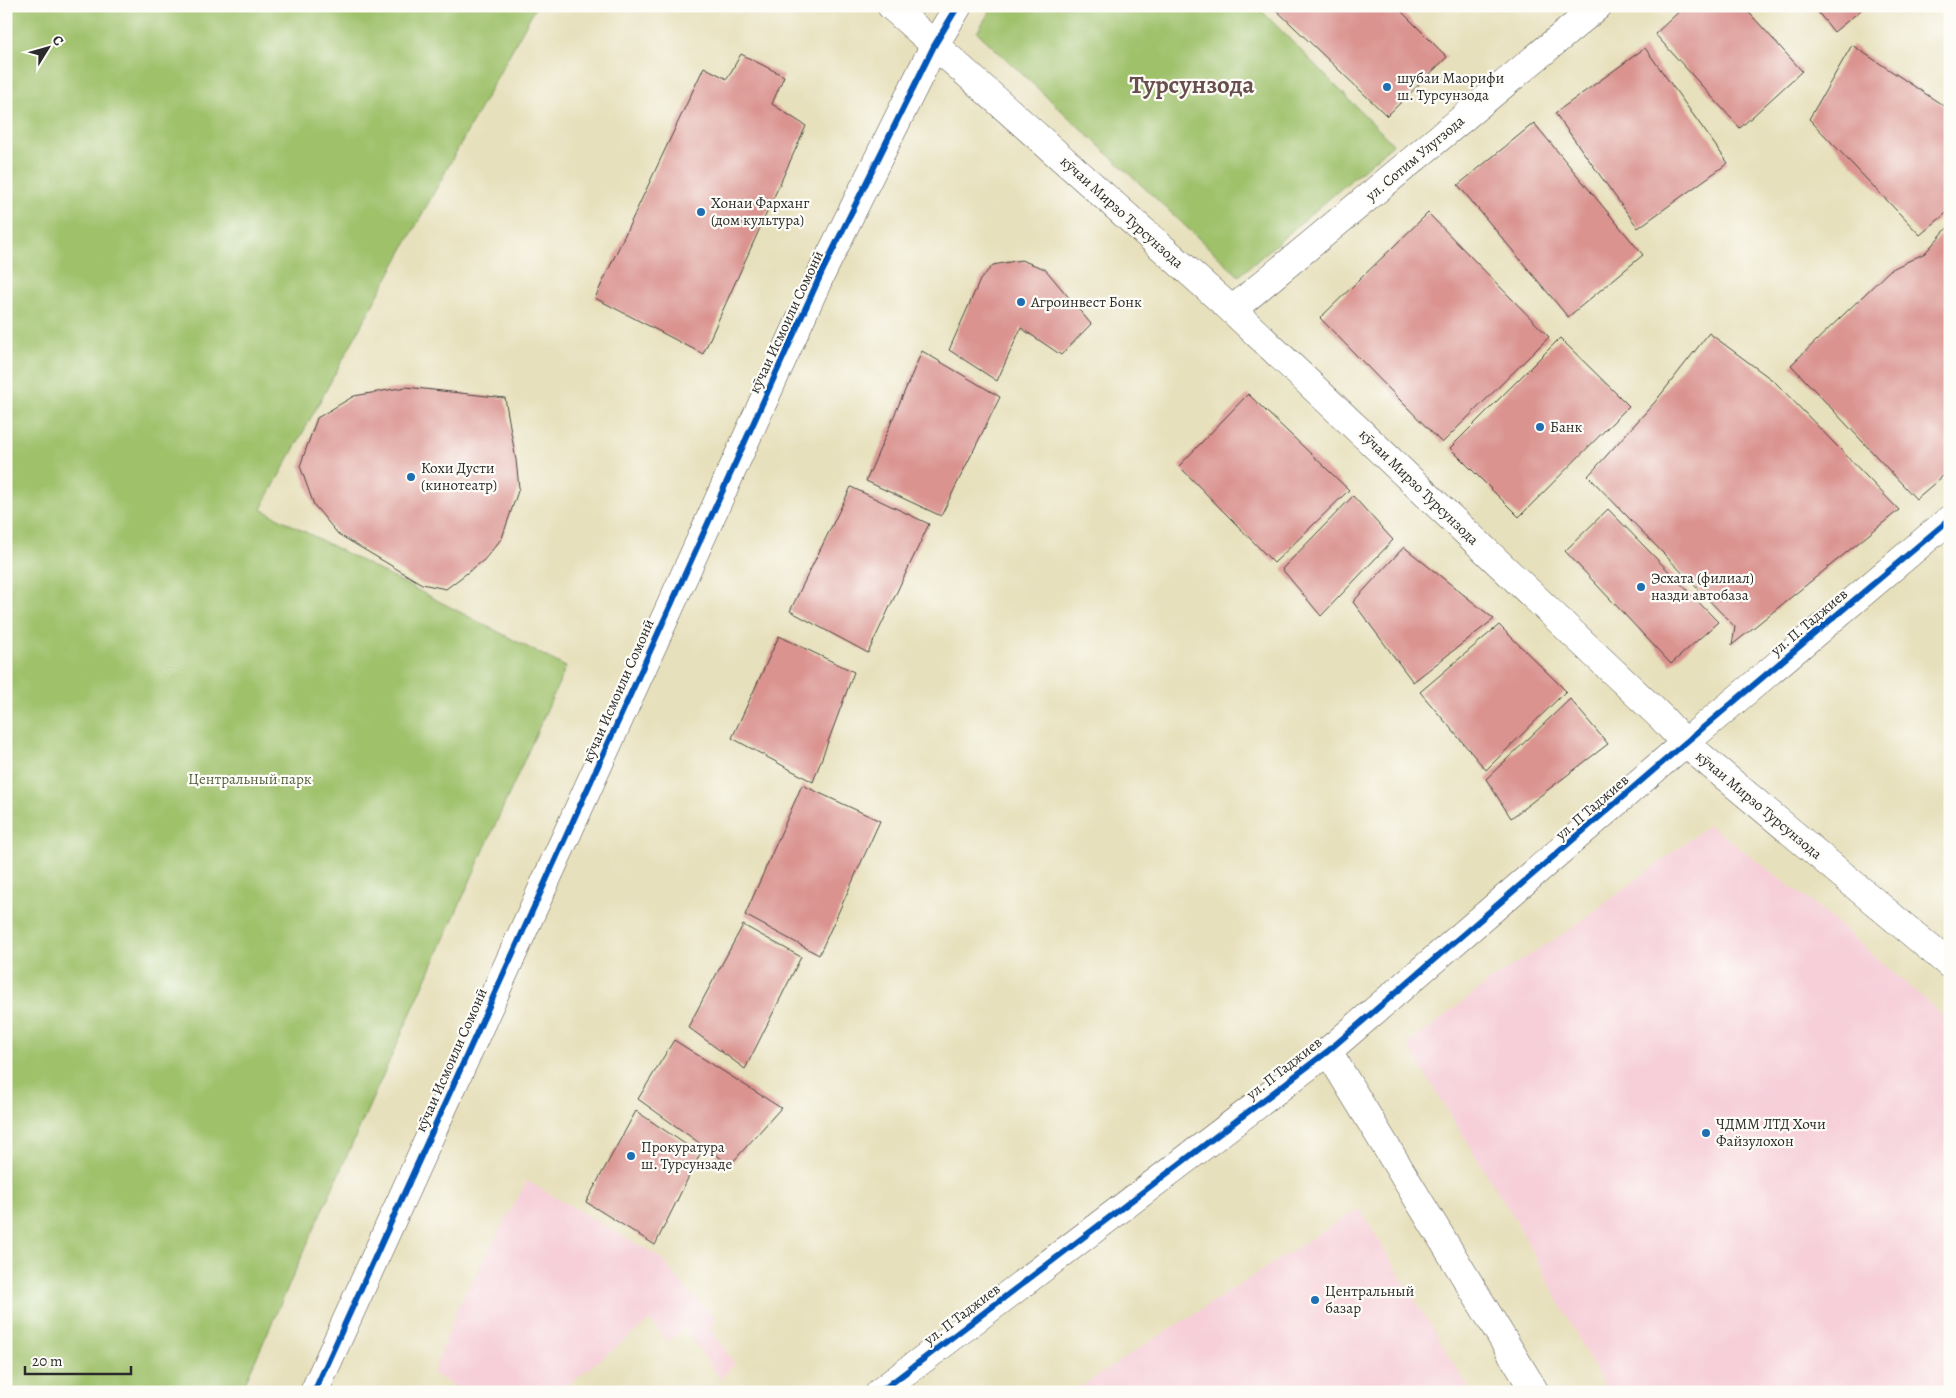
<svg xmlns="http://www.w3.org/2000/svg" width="1956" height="1398" font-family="Alegreya,serif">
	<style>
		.built { fill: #f6cfd9 }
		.green { fill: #9fc16b; stroke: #65764b }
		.building { fill: #da938f }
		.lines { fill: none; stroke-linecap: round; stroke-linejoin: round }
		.minor-casing { stroke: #474641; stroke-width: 29 }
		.tertiary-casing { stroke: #474641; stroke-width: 29 }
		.secondary-casing { stroke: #474641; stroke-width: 29 }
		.minor { stroke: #fff; stroke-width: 28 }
		.tertiary { stroke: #fff; stroke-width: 28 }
		.secondary { stroke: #fff; stroke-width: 28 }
		.cycleway-casing { stroke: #fdfcf7; stroke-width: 9 }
		.cycleway { stroke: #0057b8; stroke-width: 6 }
		.poi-dot { fill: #1f6fb2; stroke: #fdfcf7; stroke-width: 2 }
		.labels { text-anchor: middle; stroke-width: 4.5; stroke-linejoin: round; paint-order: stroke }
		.poi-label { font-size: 15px; fill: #2b2b2b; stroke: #fdfcf7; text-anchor: start }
		.street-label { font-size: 15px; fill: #2b2b2b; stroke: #fdfcf7 }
		.park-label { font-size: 15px; fill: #546041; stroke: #fdfcf7 }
		.town-label { font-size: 25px; font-weight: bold; fill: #684f4e; stroke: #fdfcf7 }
	</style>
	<rect width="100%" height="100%" fill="#fdfcf7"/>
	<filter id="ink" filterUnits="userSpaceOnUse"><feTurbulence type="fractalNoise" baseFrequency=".02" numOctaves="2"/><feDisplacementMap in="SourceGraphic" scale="10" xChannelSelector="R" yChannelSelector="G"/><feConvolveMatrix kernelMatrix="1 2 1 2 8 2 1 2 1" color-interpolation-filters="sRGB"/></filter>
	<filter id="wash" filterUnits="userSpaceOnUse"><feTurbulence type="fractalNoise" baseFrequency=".0096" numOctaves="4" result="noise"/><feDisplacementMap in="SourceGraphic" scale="20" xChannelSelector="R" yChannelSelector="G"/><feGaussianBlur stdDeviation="1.12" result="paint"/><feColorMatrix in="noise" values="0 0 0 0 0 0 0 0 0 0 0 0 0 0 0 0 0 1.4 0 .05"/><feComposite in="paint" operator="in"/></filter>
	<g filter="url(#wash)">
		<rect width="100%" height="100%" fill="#e7e0bc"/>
		<path class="built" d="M 1709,825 L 1823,911 L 1950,1022 L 1950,1392 L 1607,1392 L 1516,1221 L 1407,1045 L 1495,977 L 1568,931 Z
			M 527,1181 L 661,1258 L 682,1285 L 716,1318 L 710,1328 L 735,1364 L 720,1379 L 684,1328 L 668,1342 L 650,1320 L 559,1392 L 465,1392 L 433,1374 L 458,1306 Z
			M 1359,1208 L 1471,1392 L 1072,1392 Z"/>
		<path class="green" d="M 6,6 L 536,6 L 261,509 L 566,667 L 241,1392 L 6,1392 Z
			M 993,6 L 1257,6 L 1393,144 L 1239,276 L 977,32 Z"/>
		<g id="blocks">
			<path class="building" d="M 1272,6 L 1396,6 L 1447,57 L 1387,116 Z
				M 1685,6 L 1743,6 L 1802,71 L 1740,128 L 1655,34 Z
				M 1813,6 L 1866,6 L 1834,32 Z
				M 1852,45 L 1950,110 L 1950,210 L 1920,235 L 1809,119 Z
				M 1645,48 L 1728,163 L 1638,228 L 1555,113 Z
				M 741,54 L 784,76 L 772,104 L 806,126 L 703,354 L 595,298 L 704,67 L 727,79 Z
				M 1534,123 L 1643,255 L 1568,317 L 1458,185 Z
				M 1428,213 L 1549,337 L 1442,443 L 1320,318 Z
				M 1949,226 L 1950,470 L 1916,499 L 1791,365 L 1890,270 L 1925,253 Z
				M 1021,260 L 1045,269 L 1091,324 L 1061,355 L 1021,328 L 997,381 L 949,350 L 980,280 L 993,265 Z
				M 1709,333 L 1775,382 L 1899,510 L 1732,645 L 1735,627 L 1588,476 L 1655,402 Z
				M 1560,338 L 1629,406 L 1519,517 L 1450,448 Z
				M 922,351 L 1000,397 L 941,516 L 866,481 Z
				M 406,387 L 505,398 L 516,460 L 519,488 L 502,538 L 484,560 L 446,589 L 422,584 L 338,534 L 314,505 L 300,466 L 317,418 L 354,396 Z
				M 1248,394 L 1349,490 L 1274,563 L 1179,466 Z
				M 851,487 L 929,524 L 868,653 L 790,611 Z
				M 1353,496 L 1393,540 L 1321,616 L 1282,569 Z
				M 1608,509 L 1718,622 L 1671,664 L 1565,551 Z
				M 1404,547 L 1494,619 L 1413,682 L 1353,602 Z
				M 1499,625 L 1566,691 L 1486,770 L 1420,692 Z
				M 779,636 L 854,672 L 813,782 L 732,738 Z
				M 1570,699 L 1608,744 L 1511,818 L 1486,779 Z
				M 802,785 L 880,821 L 819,955 L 745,915 Z
				M 743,925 L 801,957 L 745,1069 L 688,1027 Z
				M 674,1040 L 781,1108 L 730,1165 L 638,1099 Z
				M 636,1111 L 700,1154 L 655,1245 L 586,1202 Z"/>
		</g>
	</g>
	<g filter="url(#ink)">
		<use href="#blocks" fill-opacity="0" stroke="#474641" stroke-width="1"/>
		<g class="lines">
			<g class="minor-casing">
				<path id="minor" d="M 1232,310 L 1598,6
					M 1685,743 L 1950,519
					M 1328,1051 L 1535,1392"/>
			</g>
			<g class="tertiary-casing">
				<path id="tertiary" d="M 314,1392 L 821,274 L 934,46 L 958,6
					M 880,1392 L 1328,1051 L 1685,743"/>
			</g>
			<g class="secondary-casing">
				<path id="secondary" d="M 891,6 L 1232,310 L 1662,718 L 1685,743 L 1950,965"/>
			</g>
			<use href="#minor" class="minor"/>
			<use href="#tertiary" class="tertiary"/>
			<use href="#secondary" class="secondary"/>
			<g class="cycleway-casing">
				<path id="cycleway" d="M 314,1392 L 821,274 L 934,46 L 958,6
					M 880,1392 L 1328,1051 L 1685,743 L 1950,519"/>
			</g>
			<use href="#cycleway" class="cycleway"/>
		</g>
	</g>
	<g class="poi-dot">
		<circle cx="1387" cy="87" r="5"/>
		<circle cx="701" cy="212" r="5"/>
		<circle cx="1021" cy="302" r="5"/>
		<circle cx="1540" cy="427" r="5"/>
		<circle cx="411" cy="477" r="5"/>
		<circle cx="1641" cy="587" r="5"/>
		<circle cx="1706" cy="1133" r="5"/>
		<circle cx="631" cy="1156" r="5"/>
		<circle cx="1315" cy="1300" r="5"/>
	</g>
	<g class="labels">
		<g class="poi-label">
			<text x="1397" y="83">шубаи Маорифи<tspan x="1397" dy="17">ш. Турсунзода</tspan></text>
			<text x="711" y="208">Хонаи Фарханг<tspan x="711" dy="17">(дом культура)</tspan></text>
			<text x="1031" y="307">Агроинвест Бонк</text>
			<text x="1550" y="432">Банк</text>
			<text x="421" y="473">Кохи Дусти<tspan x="421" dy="17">(кинотеатр)</tspan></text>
			<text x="1651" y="583">Эсхата (филиал)<tspan x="1651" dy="17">назди автобаза</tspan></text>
			<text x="1716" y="1129">ЧДММ ЛТД Хочи<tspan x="1716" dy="17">Файзулохон</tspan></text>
			<text x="641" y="1152">Прокуратура<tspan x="641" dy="17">ш. Турсунзаде</tspan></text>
			<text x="1325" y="1296">Центральный<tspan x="1325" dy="17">базар</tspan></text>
		</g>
		<g class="street-label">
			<text transform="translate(1415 158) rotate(-40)" y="5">ул. Сотим Улугзода</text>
			<text transform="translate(1122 212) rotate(42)" y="5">кӯчаи Мирзо Турсунзода</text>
			<text transform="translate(786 322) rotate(-65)" y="5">кӯчаи Исмоили Сомонӣ</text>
			<text transform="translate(1419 487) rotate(44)" y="5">кӯчаи Мирзо Турсунзода</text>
			<text transform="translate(1809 622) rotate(-40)" y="5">ул. П. Таджиев</text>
			<text transform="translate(618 691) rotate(-66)" y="5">кӯчаи Исмоили Сомонӣ</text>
			<text transform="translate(1759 805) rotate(40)" y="5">кӯчаи Мирзо Турсунзода</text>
			<text transform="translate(1592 807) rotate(-41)" y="5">ул. П Таджиев</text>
			<text transform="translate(451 1060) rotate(-66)" y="5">кӯчаи Исмоили Сомонӣ</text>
			<text transform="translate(1284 1068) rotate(-38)" y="5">ул. П Таджиев</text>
			<text transform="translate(962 1314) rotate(-37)" y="5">ул. П Таджиев</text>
		</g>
		<g class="park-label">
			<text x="250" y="784">Центральный парк</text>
		</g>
		<g class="town-label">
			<text x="1192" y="93">Турсунзода</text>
		</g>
	</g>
	<rect width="1956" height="1398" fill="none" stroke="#fdfcf7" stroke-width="25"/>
	<g transform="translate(48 48) rotate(53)" stroke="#fdfcf7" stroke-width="4" paint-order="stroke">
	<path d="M0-4L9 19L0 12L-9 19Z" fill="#2b2b2b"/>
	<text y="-8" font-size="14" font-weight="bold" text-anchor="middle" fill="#2b2b2b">С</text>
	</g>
	<path d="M25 1366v8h106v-8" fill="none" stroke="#2b2b2b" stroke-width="2.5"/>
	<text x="32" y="1366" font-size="15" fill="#2b2b2b" stroke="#fdfcf7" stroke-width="4" paint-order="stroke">20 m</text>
</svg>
